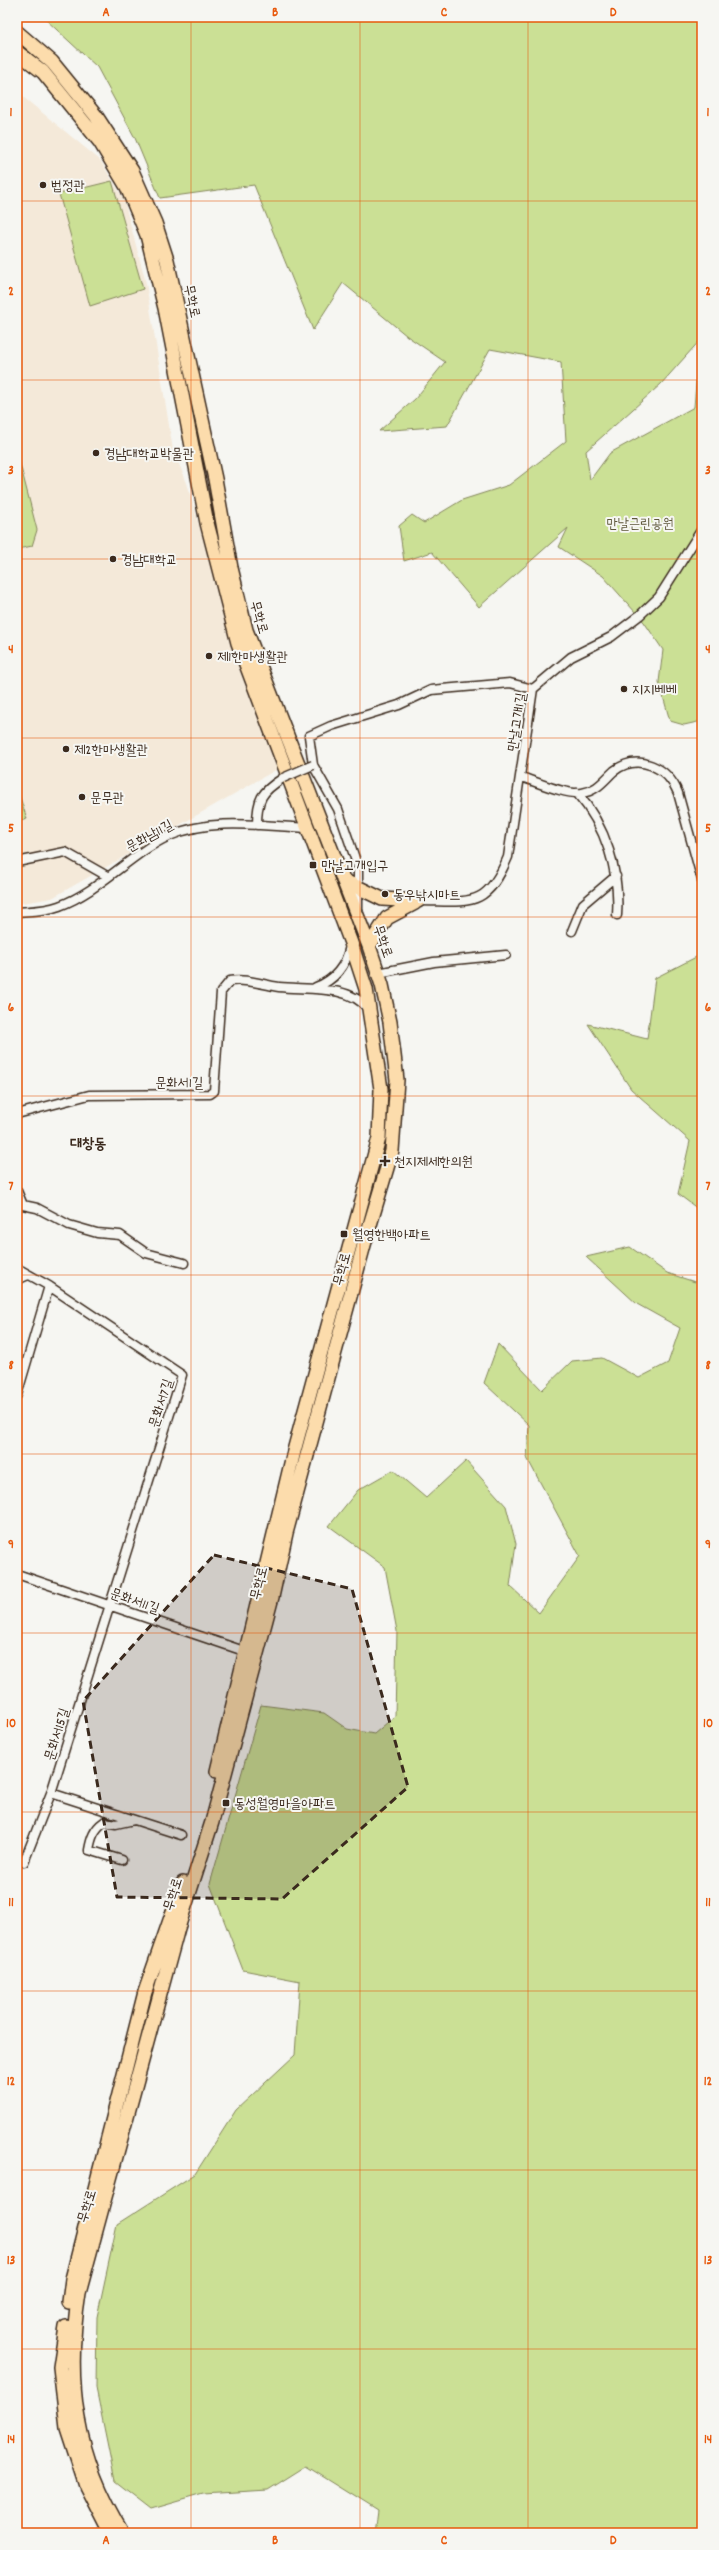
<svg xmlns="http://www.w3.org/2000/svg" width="719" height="2550" font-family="Dekko,'Poor Story',sans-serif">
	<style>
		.built { fill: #f4e9d9 }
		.green { fill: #cbe095; stroke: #83855a }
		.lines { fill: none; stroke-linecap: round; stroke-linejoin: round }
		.minor-casing { stroke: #3b2a1e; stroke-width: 11 }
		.primary-casing { stroke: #3b2a1e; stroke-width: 16 }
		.minor { stroke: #f6f6f2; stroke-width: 8 }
		.primary { stroke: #fcdcac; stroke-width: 13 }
		.minor-bridge-casing { stroke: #3b2a1e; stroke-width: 11; stroke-linecap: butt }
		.minor-bridge { stroke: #f6f6f2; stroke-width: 8 }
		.marked { fill: #3b2a1e; fill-opacity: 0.2; stroke: #3b2a1e; stroke-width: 3; stroke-dasharray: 8 5; stroke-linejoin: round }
		.grid { fill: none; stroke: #e8590c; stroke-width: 1; stroke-opacity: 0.55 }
		.poi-dot { fill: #3b2a1e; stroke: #f6f6f2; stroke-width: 1.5 }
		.labels { text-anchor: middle; stroke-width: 4; stroke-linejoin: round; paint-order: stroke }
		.poi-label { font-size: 14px; fill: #3b2a1e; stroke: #f6f6f2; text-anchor: start }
		.street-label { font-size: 14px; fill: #3b2a1e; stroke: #f6f6f2 }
		.park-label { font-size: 14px; fill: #5f583c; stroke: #f6f6f2 }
		.neighbourhood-label { font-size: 15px; font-weight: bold; fill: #3b2a1e; stroke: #f6f6f2 }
		.neatline { fill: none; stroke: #e8590c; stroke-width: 1.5 }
		.grid-label { font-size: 13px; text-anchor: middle; font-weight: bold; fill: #e8590c }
	</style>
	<rect width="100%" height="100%" fill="#f6f6f2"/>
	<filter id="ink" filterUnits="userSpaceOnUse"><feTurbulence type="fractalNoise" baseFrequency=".025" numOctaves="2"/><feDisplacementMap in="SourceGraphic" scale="8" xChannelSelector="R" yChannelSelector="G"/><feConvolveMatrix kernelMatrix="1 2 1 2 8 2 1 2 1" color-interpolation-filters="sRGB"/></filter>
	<g filter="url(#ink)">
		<path class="built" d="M 17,92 L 100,160 L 124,200 L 146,283 L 173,450 L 187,483 L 231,635 L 281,767 L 52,898 L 17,904 Z"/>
		<path class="green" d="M 43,17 L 702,17 L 702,338 L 661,384 L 586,451 L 590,480 L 610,453 L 694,407 L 697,371 L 702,365 L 702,721 L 684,725 L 670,721 L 659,682 L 663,650 L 644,622 L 603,576 L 559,547 L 568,528 L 479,607 L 432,552 L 404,561 L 399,526 L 412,515 L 424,523 L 462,500 L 509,485 L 566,441 L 561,362 L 490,349 L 447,426 L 379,431 L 415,399 L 445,362 L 407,336 L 343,283 L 313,330 L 254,185 L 160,198 L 135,138 L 97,67 Z
			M 112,181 L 143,289 L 90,306 L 59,194 Z
			M 17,452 L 37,530 L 32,546 L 18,549 Z
			M 17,788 L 27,819 L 17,822 Z
			M 702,954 L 702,1212 L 678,1194 L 690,1141 L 631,1089 L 588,1024 L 647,1039 L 655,978 Z
			M 630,1247 L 667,1273 L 695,1282 L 702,1271 L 702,2533 L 375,2533 L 378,2511 L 306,2466 L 268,2490 L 203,2494 L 151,2509 L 115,2481 L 96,2388 L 97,2317 L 117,2224 L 195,2174 L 236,2110 L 295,2055 L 300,1981 L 243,1970 L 210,1884 L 261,1705 L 324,1713 L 347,1729 L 374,1734 L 395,1716 L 397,1631 L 385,1567 L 329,1526 L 358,1490 L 393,1470 L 426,1498 L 466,1461 L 506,1506 L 516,1544 L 510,1586 L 539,1613 L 580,1556 L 527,1458 L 529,1425 L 484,1383 L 498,1344 L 542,1390 L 572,1361 L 602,1358 L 639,1378 L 668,1363 L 680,1328 L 637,1304 L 586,1257 Z"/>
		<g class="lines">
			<g class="minor-casing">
				<path id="minor" d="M 521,777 C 537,782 566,795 582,793 C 597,791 604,780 614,771 C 639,752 668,768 678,793 L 702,880
					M 577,793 C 606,826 620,872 617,915
					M 257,825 C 257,799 261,792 283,778
					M 17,862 L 65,852 L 107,876
					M 418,901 C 469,901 486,910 508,857 L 533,689 L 571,657 L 611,637 L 640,615 L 659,597 L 702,529
					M 358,909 L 358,867 L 338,809 L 313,765 L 309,736 L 331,726 L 399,705 L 431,690 L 510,683 L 533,689
					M 17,912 C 31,911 46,911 59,906 C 100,891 130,854 169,836 C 212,817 262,826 308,828
					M 572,931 L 583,904 L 616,876
					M 378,973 L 434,962 L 506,955
					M 316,987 C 335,980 346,965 350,946
					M 17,1114 L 89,1095 L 210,1094 L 214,1091 L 221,992 L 230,981 C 246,978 263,985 279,987 C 306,990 349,984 368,1009
					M 17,1191 L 23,1205
					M 23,1205 L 37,1208 L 69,1225 L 97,1233 L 120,1235 L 146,1253 L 184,1263
					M 17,1268 L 49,1286 L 182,1375 L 51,1793 L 24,1862 L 17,1862
					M 17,1280 L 28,1275
					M 17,1395 L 49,1286
					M 17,1574 L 244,1651
					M 51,1793 L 181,1835
					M 122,1860 L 89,1850 C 91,1838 94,1829 104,1822 L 116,1824 L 134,1820"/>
			</g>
			<g class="primary-casing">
				<path id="primary" d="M 17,32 L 52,62 L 96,116 L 132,171 L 155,223 L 167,260 L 215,479 L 231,568 L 246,630 L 369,946 L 382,985 L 390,1022 L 397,1080 L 392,1151 L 364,1245 L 286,1533 L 272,1597 L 212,1822 L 178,1928 L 79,2293 C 65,2381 75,2456 123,2533
					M 17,52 L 43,72 L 100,142 L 127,187 L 147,235 L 165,308 L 207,523 L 238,643 L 351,943 L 366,989 L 381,1089 L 379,1138 L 294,1451 L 217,1771
					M 343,880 L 382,899 L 418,901
					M 369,946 L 387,918 L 415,903
					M 69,2302 L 72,2279 L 145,1992 L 183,1883
					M 66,2327 L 60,2367 L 67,2428 L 86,2486 L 110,2533"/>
			</g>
			<use href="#minor" class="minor"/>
			<use href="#primary" class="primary"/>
			<g class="minor-bridge-casing">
				<path id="minor-bridge" d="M 283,778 L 313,765"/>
			</g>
			<use href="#minor-bridge" class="minor-bridge"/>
		</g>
	</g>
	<path class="marked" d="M 214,1555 L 352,1589 L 408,1787 L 282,1899 L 117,1897 L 83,1701 Z"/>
	<path class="grid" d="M 191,17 L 191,2533M 360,17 L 360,2533M 528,17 L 528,2533M 17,201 L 702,201M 17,380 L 702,380M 17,559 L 702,559M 17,738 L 702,738M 17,917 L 702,917M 17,1096 L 702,1096M 17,1275 L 702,1275M 17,1454 L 702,1454M 17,1633 L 702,1633M 17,1812 L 702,1812M 17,1991 L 702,1991M 17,2170 L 702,2170M 17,2349 L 702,2349"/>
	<g class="poi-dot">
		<circle cx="43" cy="185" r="4"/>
		<circle cx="96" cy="453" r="4"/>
		<circle cx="113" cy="559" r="4"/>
		<circle cx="209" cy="656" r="4"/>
		<circle cx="624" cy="689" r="4"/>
		<circle cx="66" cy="749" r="4"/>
		<circle cx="82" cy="797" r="4"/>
		<rect x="309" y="861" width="8" height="8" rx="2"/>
		<circle cx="385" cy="894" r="4"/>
		<path d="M383 1155h4v4h4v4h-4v4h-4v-4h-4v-4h4z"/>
		<rect x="340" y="1230" width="8" height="8" rx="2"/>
		<rect x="222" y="1799" width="8" height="8" rx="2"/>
	</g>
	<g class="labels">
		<g class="poi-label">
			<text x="51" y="190">법정관</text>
			<text x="104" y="458">경남대학교박물관</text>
			<text x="121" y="564">경남대학교</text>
			<text x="217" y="661">제1한마생활관</text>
			<text x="632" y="694">지지베베</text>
			<text x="74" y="754">제2한마생활관</text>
			<text x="90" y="802">문무관</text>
			<text x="321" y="870">만날고개입구</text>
			<text x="393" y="899">동우낚시마트</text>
			<text x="394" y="1166">천지제세한의원</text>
			<text x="352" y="1239">월영한백아파트</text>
			<text x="234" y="1808">동성월영마을아파트</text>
		</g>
		<g class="street-label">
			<text transform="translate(193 301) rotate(78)" y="5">무학로</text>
			<text transform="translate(260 617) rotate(74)" y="5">무학로</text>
			<text transform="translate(516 722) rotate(-81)" y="5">만날고개1길</text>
			<text transform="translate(149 835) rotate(-29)" y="5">문화남11길</text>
			<text transform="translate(384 941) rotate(71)" y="5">무학로</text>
			<text x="179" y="1087">문화서1길</text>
			<text transform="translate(341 1269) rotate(-75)" y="5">무학로</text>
			<text transform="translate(160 1403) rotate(-72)" y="5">문화서7길</text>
			<text transform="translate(258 1583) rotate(-76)" y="5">무학로</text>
			<text transform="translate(135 1600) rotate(19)" y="5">문화서11길</text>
			<text transform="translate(56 1734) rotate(-73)" y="5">문화서15길</text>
			<text transform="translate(172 1894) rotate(-73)" y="5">무학로</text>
			<text transform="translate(86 2206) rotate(-73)" y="5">무학로</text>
		</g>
		<g class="park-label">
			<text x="640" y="528">만날근린공원</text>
		</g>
		<g class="neighbourhood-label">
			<text x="88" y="1148">대창동</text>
		</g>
	</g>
	<rect width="719" height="2550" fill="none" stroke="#f6f6f2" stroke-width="44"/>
	<rect x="22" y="22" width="675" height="2506" class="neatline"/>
	<g class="grid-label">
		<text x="106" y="16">A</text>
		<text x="275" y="16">B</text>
		<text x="444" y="16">C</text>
		<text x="613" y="16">D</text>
		<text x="11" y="116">1</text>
		<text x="708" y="116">1</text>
		<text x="11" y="295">2</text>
		<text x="708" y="295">2</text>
		<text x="11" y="474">3</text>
		<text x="708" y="474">3</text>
		<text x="11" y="653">4</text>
		<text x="708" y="653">4</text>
		<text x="11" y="832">5</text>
		<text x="708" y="832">5</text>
		<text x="11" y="1011">6</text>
		<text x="708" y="1011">6</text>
		<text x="11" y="1190">7</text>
		<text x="708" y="1190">7</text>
		<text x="11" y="1369">8</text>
		<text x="708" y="1369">8</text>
		<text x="11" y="1548">9</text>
		<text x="708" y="1548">9</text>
		<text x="11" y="1727">10</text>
		<text x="708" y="1727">10</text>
		<text x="11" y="1906">11</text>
		<text x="708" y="1906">11</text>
		<text x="11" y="2085">12</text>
		<text x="708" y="2085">12</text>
		<text x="11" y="2264">13</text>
		<text x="708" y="2264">13</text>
		<text x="11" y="2443">14</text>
		<text x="708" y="2443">14</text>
		<text x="106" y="2544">A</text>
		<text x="275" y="2544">B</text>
		<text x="444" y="2544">C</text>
		<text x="613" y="2544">D</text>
	</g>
</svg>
